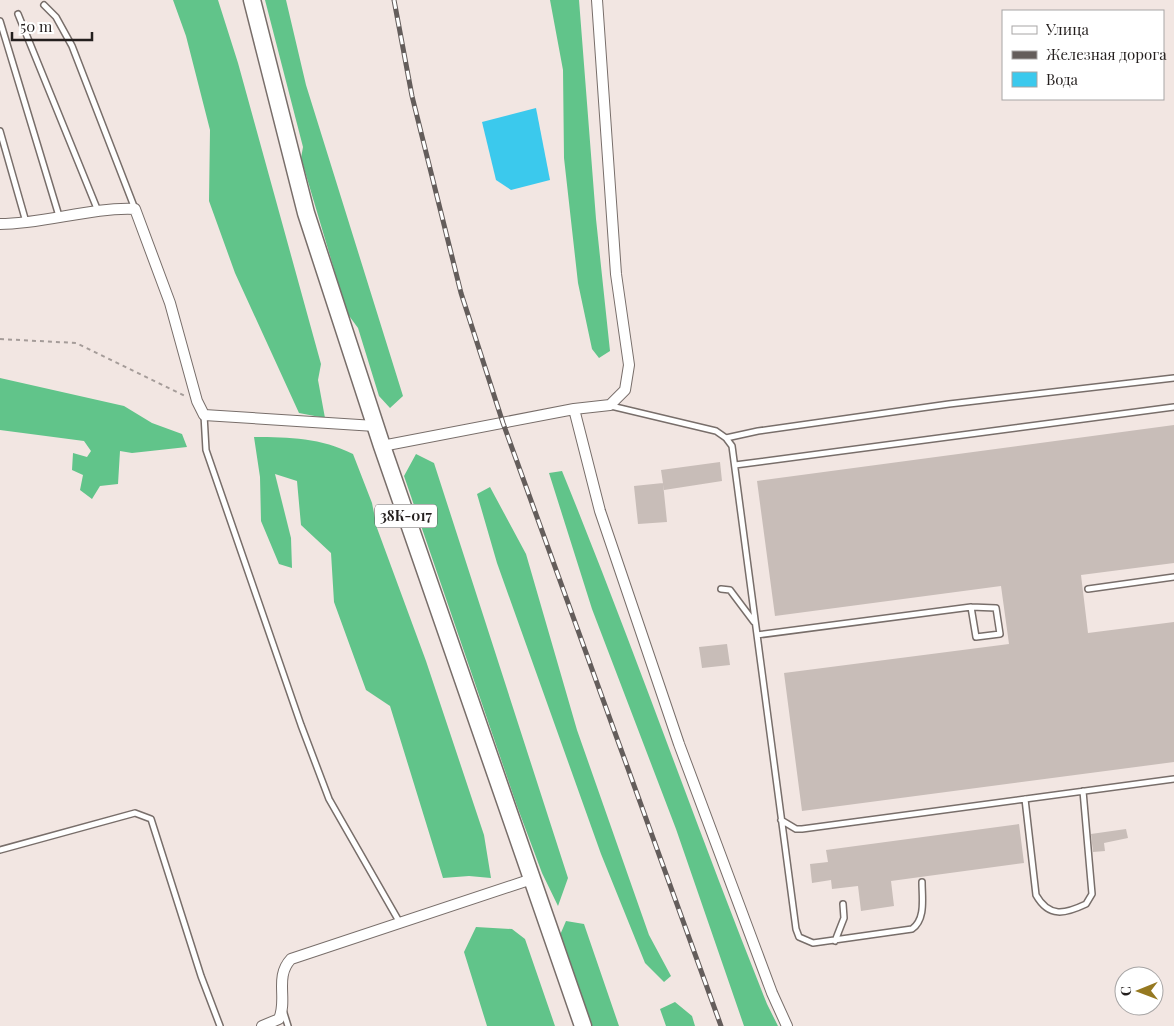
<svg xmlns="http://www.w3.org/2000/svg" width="1174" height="1026" font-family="'Playfair Display',serif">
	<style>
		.forest { fill: #61c48a }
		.water { fill: #3bc9ed }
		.building { fill: #c8bdb8 }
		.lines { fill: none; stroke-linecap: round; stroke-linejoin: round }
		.service-casing { stroke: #786e6a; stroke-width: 8 }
		.minor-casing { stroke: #786e6a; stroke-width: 12 }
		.primary-casing { stroke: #786e6a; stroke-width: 19 }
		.path { stroke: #a59c99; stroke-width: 2; stroke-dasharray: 4 4; stroke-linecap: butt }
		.service { stroke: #fff; stroke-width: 5 }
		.minor { stroke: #fff; stroke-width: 10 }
		.primary { stroke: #fff; stroke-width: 16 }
		.rail-casing { stroke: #645d5b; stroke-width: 5 }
		.rail { stroke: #fff; stroke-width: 3; stroke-dasharray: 9; stroke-linecap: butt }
		.labels { text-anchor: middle; stroke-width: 4; stroke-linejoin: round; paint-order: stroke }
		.shield { fill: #fff; stroke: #666262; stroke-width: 1 }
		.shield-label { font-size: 14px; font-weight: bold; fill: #241f1e }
	</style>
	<rect width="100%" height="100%" fill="#f2e6e2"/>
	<path class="forest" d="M 173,0 L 218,0 L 238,63 L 321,364 L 318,380 L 325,418 L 299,413 L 235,273 L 209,201 L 210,130 L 186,36 Z
		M 265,0 L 286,0 L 306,85 L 403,396 L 390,408 L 379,396 L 358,328 L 347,313 L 301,158 L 303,147 Z
		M 550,0 L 579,0 L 596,219 L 610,351 L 599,358 L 592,349 L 578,283 L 564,158 L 563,70 Z
		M 0,378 L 124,406 L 152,423 L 182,434 L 187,447 L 132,453 L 120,451 L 118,484 L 100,486 L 92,499 L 80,490 L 83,475 L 72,470 L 73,453 L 87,457 L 91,451 L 84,441 L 0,430 Z
		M 254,437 C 290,437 321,438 353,454 L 372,503 L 377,528 L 426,661 L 484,835 L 491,878 L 469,876 L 443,878 L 390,706 L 366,690 L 334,602 L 331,553 L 301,525 L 297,481 L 275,474 L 291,538 L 292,568 L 279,564 L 261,521 L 260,477 Z
		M 416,454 L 434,463 L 568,878 L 558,906 L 542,873 L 517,806 L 404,476 Z
		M 562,471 C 634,647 696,827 767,1004 L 778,1026 L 744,1026 L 676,829 L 592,609 L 549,473 Z
		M 490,487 L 526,554 L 577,730 L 649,935 L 671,976 L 664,982 L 645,963 L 601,854 L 497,563 L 477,494 Z
		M 566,921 L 584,924 L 619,1026 L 591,1026 L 560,935 Z
		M 476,927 L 512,929 L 525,939 L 555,1026 L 487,1026 L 464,952 Z
		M 675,1002 L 692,1016 L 695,1026 L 666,1026 L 660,1009 Z"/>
	<path class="water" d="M 536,108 L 550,180 L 511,190 L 496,180 L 482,122 Z"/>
	<path class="building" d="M 1174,425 L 1174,563 L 1081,575 L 1088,633 L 1174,622 L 1174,762 L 802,811 L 784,673 L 1009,644 L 1001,586 L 775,616 L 757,481 Z
		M 720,462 L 722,481 L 664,490 L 661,470 Z
		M 663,483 L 667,522 L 638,524 L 634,486 Z
		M 727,644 L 730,665 L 702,668 L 699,647 Z
		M 1019,824 L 1024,863 L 891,881 L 894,906 L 861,911 L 858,886 L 832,889 L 831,880 L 812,883 L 810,864 L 828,862 L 826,850 Z
		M 1126,829 L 1128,838 L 1104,843 L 1105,851 L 1093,852 L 1091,834 Z"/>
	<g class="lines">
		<g class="service-casing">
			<path id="service" d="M 44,5 L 56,17 L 72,46 L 135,209
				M 18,14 L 98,211
				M 0,21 L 59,216
				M 0,131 L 26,222
				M 611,406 L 716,431 L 726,438 L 732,446 L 796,929 L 799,937 L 813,943 L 912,929 C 926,919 922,898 922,882
				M 204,415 L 206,450 L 301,725 L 329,799 L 400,923
				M 726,438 L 758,431 L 949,404 L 1174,378
				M 735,465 L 1174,407
				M 721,589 L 730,590 L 754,622
				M 1088,589 L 1174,577
				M 757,635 L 971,607 L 976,637 L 1000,634 L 996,608 L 971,607
				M 1025,799 L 1036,895 C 1049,918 1065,914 1086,904 L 1092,894 L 1083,791
				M 781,820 L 796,829 L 802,829 L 1174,779
				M 0,850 L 135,813 L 151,819 L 201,976 L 220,1026
				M 835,941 L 844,918 L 843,904
				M 283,1010 L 288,1026"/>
		</g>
		<g class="minor-casing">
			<path id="minor" d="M 0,224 C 45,224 90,207 135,209 L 170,303 L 197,401 L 204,415 L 375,426
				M 574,409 L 600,511 L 679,744 L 772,993 L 787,1026
				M 382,446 L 574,409 L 610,405 L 625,390 L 629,365 L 616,274 L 597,0
				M 262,1026 L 279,1019 C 288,999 274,977 291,959 L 532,879"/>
		</g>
		<g class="primary-casing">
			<path id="primary" d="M 252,0 L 306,213 L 382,446 L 583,1026"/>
		</g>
		<path class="path" d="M 0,339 L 76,343 L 185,396"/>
		<use href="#service" class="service"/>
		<use href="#minor" class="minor"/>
		<use href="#primary" class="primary"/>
		<g class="rail-casing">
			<path id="rail" d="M 394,0 L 412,96 L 461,293 L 503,423 L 721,1026"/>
		</g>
		<use href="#rail" class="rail"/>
	</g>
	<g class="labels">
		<rect class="shield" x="375" y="504.5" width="62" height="23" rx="4"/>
		<g class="shield-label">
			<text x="406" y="521">38К-017</text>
		</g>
	</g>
	<rect x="1002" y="10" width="162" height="90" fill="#ffffff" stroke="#a7a5a5"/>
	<rect x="1012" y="26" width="25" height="8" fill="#ffffff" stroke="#a7a5a5"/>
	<text x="1046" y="35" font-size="15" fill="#241f1e">Улица</text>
	<rect x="1012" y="51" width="25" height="8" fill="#645d5b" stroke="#a7a5a5"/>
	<text x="1046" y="60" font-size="15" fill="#241f1e">Железная дорога</text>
	<rect x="1012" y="72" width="25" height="15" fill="#3bc9ed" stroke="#a7a5a5"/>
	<text x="1046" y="85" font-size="15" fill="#241f1e">Вода</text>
	<g transform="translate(1139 991) rotate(269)"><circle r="24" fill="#ffffff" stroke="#a7a5a5"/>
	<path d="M0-4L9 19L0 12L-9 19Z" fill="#967921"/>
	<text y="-8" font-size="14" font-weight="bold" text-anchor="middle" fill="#241f1e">С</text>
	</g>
	<path d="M12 32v8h80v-8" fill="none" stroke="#241f1e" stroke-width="2.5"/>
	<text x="20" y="32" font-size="15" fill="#241f1e" stroke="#ffffff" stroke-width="4" paint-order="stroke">50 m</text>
</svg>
